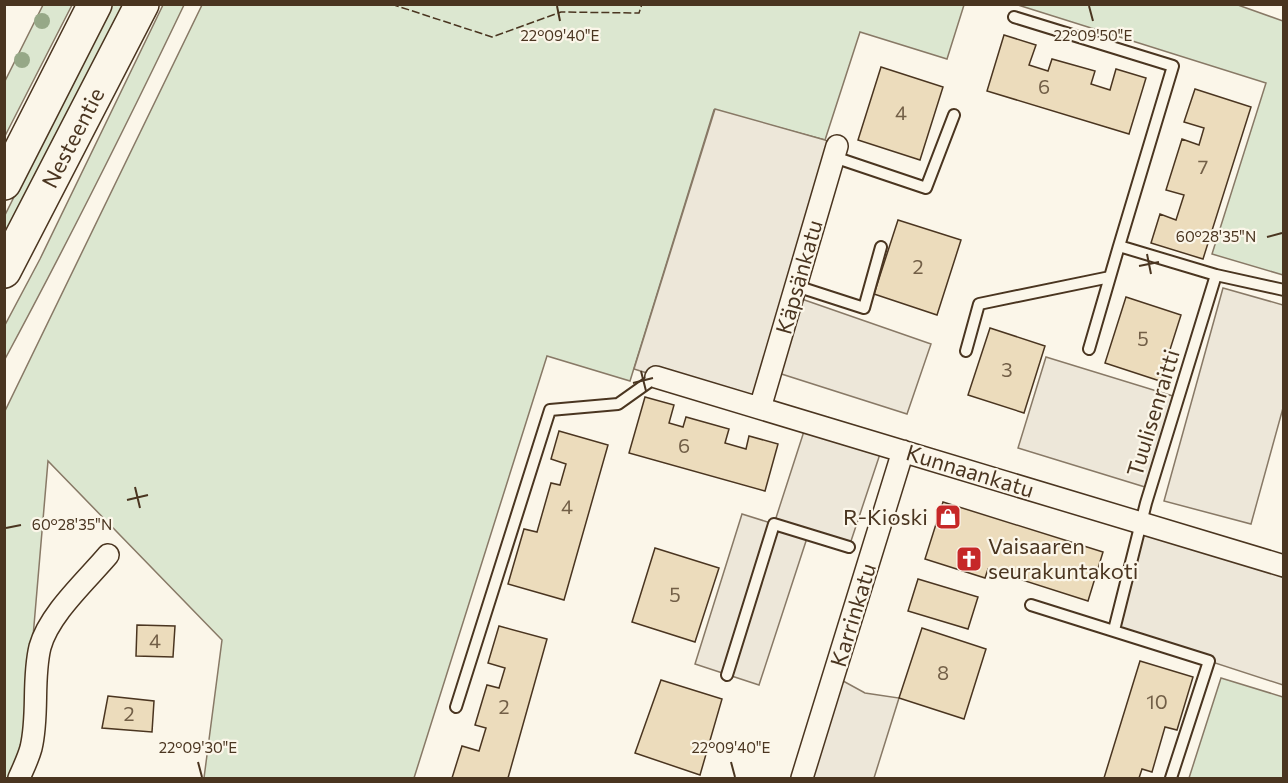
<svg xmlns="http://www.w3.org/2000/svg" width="1288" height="783" font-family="Commissioner,sans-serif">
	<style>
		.green { fill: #dce7d0; stroke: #887966; stroke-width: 1.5 }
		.parking { fill: #ede7d9; stroke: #887966; stroke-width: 1.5 }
		.building { fill: #ecdcbc; stroke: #4a3520; stroke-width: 1.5 }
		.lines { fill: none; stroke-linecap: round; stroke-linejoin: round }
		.service-casing { stroke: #4a3520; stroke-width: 14 }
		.minor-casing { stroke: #4a3520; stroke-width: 24 }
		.primary-casing { stroke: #4a3520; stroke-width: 36 }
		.service { stroke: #fbf6e9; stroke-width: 10 }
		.minor { stroke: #fbf6e9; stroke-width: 21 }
		.primary { stroke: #fbf6e9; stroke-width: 33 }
		.fence { stroke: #4a3520; stroke-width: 1.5; stroke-dasharray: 8 3; stroke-linecap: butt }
		.tree { fill: #96a887 }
		.ticks { fill: none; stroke: #4a3520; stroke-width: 2 }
		.labels { text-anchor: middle; stroke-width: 4.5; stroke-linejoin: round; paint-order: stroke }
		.number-label { font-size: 20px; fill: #725f47 }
		.street-label { font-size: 22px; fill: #4a3520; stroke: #fbf6e9 }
		.poi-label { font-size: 22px; fill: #4a3520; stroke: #fbf6e9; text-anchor: end }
		.ticks-label { font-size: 15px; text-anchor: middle; fill: #4a3520; stroke: #fbf6e9; stroke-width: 4.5; stroke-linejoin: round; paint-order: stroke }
	</style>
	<rect width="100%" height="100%" fill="#fbf6e9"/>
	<path class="green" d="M 43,5 L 72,5 L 5,136 L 5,81 Z
		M 110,5 L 126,5 L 5,246 L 5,215 Z
		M 163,5 L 184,5 C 127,124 68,242 5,359 L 5,325 L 40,259 Z
		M 202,5 L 964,5 L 947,59 L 860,32 L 825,140 L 714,110 L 630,381 L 547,356 L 414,778 L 204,778 L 222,640 L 48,461 L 21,778 L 5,778 L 4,413 Z
		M 1018,5 L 1238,5 L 1283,21 L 1283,275 L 1212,254 L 1266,83 Z
		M 1221,678 L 1283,697 L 1283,778 L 1189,778 Z"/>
	<path class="parking" d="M 715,109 L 825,140 L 837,146 L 793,296 L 931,344 L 907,414 L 772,371 L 760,408 L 634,369 Z
		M 1223,288 L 1283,305 L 1283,408 L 1251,524 L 1164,501 Z
		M 1046,357 L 1173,396 L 1145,487 L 1018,448 Z
		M 807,422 L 883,445 L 849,547 L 808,535 L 759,685 L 695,664 L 742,514 L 774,524 Z
		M 1141,523 L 1283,566 L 1283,685 L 1114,630 Z
		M 834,676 L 865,693 L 899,698 L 874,778 L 802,778 Z"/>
	<path class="building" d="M 1004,35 L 1036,45 L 1029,65 L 1048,71 L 1052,59 L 1095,71 L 1091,84 L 1110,90 L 1116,69 L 1146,78 L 1129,134 L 987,91 Z
		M 881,67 L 943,87 L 920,160 L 858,140 Z
		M 1195,89 L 1251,107 L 1203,259 L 1151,243 L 1160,214 L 1176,220 L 1184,195 L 1166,190 L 1182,139 L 1199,145 L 1204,128 L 1184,122 Z
		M 898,220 L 961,240 L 937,315 L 874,294 Z
		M 1126,297 L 1181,315 L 1160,381 L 1105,363 Z
		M 990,328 L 1045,346 L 1024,413 L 968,395 Z
		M 645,397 L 674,405 L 669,423 L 683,427 L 686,417 L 729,429 L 725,443 L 746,449 L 749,436 L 778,444 L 765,491 L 629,453 Z
		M 559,431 L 608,445 L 564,600 L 508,584 L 524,529 L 537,532 L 551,483 L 560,485 L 566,464 L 551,459 Z
		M 943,502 L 1103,552 L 1088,601 L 988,569 L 985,578 L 925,559 Z
		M 655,548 L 719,568 L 695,642 L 632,622 Z
		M 918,579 L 978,597 L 968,629 L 908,611 Z
		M 137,625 L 175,626 L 173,657 L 136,656 Z
		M 499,626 L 547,639 L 508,778 L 452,778 L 462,746 L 479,751 L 486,728 L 475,725 L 487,685 L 499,688 L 505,668 L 488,663 Z
		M 922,628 L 986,649 L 964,719 L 899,698 Z
		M 1140,661 L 1193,677 L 1177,730 L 1165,727 L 1152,772 L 1142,769 L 1139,778 L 1104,778 Z
		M 661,680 L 722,699 L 700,775 L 635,753 Z
		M 108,696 L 154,701 L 152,732 L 102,728 Z"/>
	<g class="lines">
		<g class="service-casing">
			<path id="service" d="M 1014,17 L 1173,66 L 1119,246 L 1216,275
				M 834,157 L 926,188 L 954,115
				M 796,286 L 864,308 L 881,247
				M 1089,349 L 1119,246
				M 966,351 L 979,304 L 1110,277
				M 1031,605 L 1209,661 L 1171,778
				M 1114,630 L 1146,503 L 1216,275 L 1284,290
				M 727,675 L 774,524 L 849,547
				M 456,707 L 550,410 L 618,404 L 656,377"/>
		</g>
		<g class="minor-casing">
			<path id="minor" d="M 656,377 L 1284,566
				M 760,408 L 837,146
				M 19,778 C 23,769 28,759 31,748 C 39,715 32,680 40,647 C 49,614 86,581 108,555
				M 802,778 L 903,451"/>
		</g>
		<g class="primary-casing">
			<g id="primary">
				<path d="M 4,183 L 95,4"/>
				<path id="s1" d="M 4,271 L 142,4"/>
			</g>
		</g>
		<use href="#service" class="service"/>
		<use href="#minor" class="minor"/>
		<use href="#primary" class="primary"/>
		<path class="fence" d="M 391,4 L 492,37 L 561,12 L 639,13 L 642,4"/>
	</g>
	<g class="tree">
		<circle cx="42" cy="21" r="8"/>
		<circle cx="22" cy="60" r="8"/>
	</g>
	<path class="ticks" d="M 557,6 L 560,21M 1089,6 L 1093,21M 1267,237 L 1282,233M 1147,254 L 1151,274M 1139,266 L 1159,262M 641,371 L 646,391M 633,383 L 653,378M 135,487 L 140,508M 127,500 L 148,495M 6,528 L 21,525M 198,762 L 202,777M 731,762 L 735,777"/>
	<defs>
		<g id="shop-square" transform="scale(1.35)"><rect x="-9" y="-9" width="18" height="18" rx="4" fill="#c62828" stroke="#fbf6e9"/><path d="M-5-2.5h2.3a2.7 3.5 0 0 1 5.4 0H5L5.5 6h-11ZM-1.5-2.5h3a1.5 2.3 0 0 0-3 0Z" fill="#fff"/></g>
		<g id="church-square" transform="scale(1.35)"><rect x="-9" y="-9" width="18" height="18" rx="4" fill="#c62828" stroke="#fbf6e9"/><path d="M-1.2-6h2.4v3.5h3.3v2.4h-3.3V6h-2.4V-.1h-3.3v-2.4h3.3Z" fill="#fff"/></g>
	</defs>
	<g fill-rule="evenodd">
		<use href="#shop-square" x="948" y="517"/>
		<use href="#church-square" x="969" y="559"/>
	</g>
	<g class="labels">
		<g class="number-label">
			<text x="1044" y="94">6</text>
			<text x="901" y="120">4</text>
			<text x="1203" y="174">7</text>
			<text x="918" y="274">2</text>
			<text x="1143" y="346">5</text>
			<text x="1007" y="377">3</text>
			<text x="684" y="453">6</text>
			<text x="567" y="514">4</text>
			<text x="675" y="602">5</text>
			<text x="155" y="648">4</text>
			<text x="943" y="680">8</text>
			<text x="1157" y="709">10</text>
			<text x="504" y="714">2</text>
			<text x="129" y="721">2</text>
		</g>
		<g class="street-label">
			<text dy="8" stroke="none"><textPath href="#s1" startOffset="150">Nesteentie</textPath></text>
			<text transform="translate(799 277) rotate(-74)" y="8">Käpsänkatu</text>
			<text transform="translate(1153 413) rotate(-73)" y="8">Tuulisenraitti</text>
			<text transform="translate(970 471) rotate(17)" y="8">Kunnaankatu</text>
			<text transform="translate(853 615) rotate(-73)" y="8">Karrinkatu</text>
		</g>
		<g class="poi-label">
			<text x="928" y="525">R-Kioski</text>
			<text x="988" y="554" text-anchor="start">Vaisaaren<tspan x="988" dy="25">seurakuntakoti</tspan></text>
		</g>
	</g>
	<g class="ticks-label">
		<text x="560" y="41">22°09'40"E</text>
		<text x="1093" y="41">22°09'50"E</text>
		<text x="1216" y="242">60°28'35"N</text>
		<text x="72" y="530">60°28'35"N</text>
		<text x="198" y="753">22°09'30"E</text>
		<text x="731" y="753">22°09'40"E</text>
	</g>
	<rect width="1288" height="783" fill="none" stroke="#4a3520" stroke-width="12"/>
</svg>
